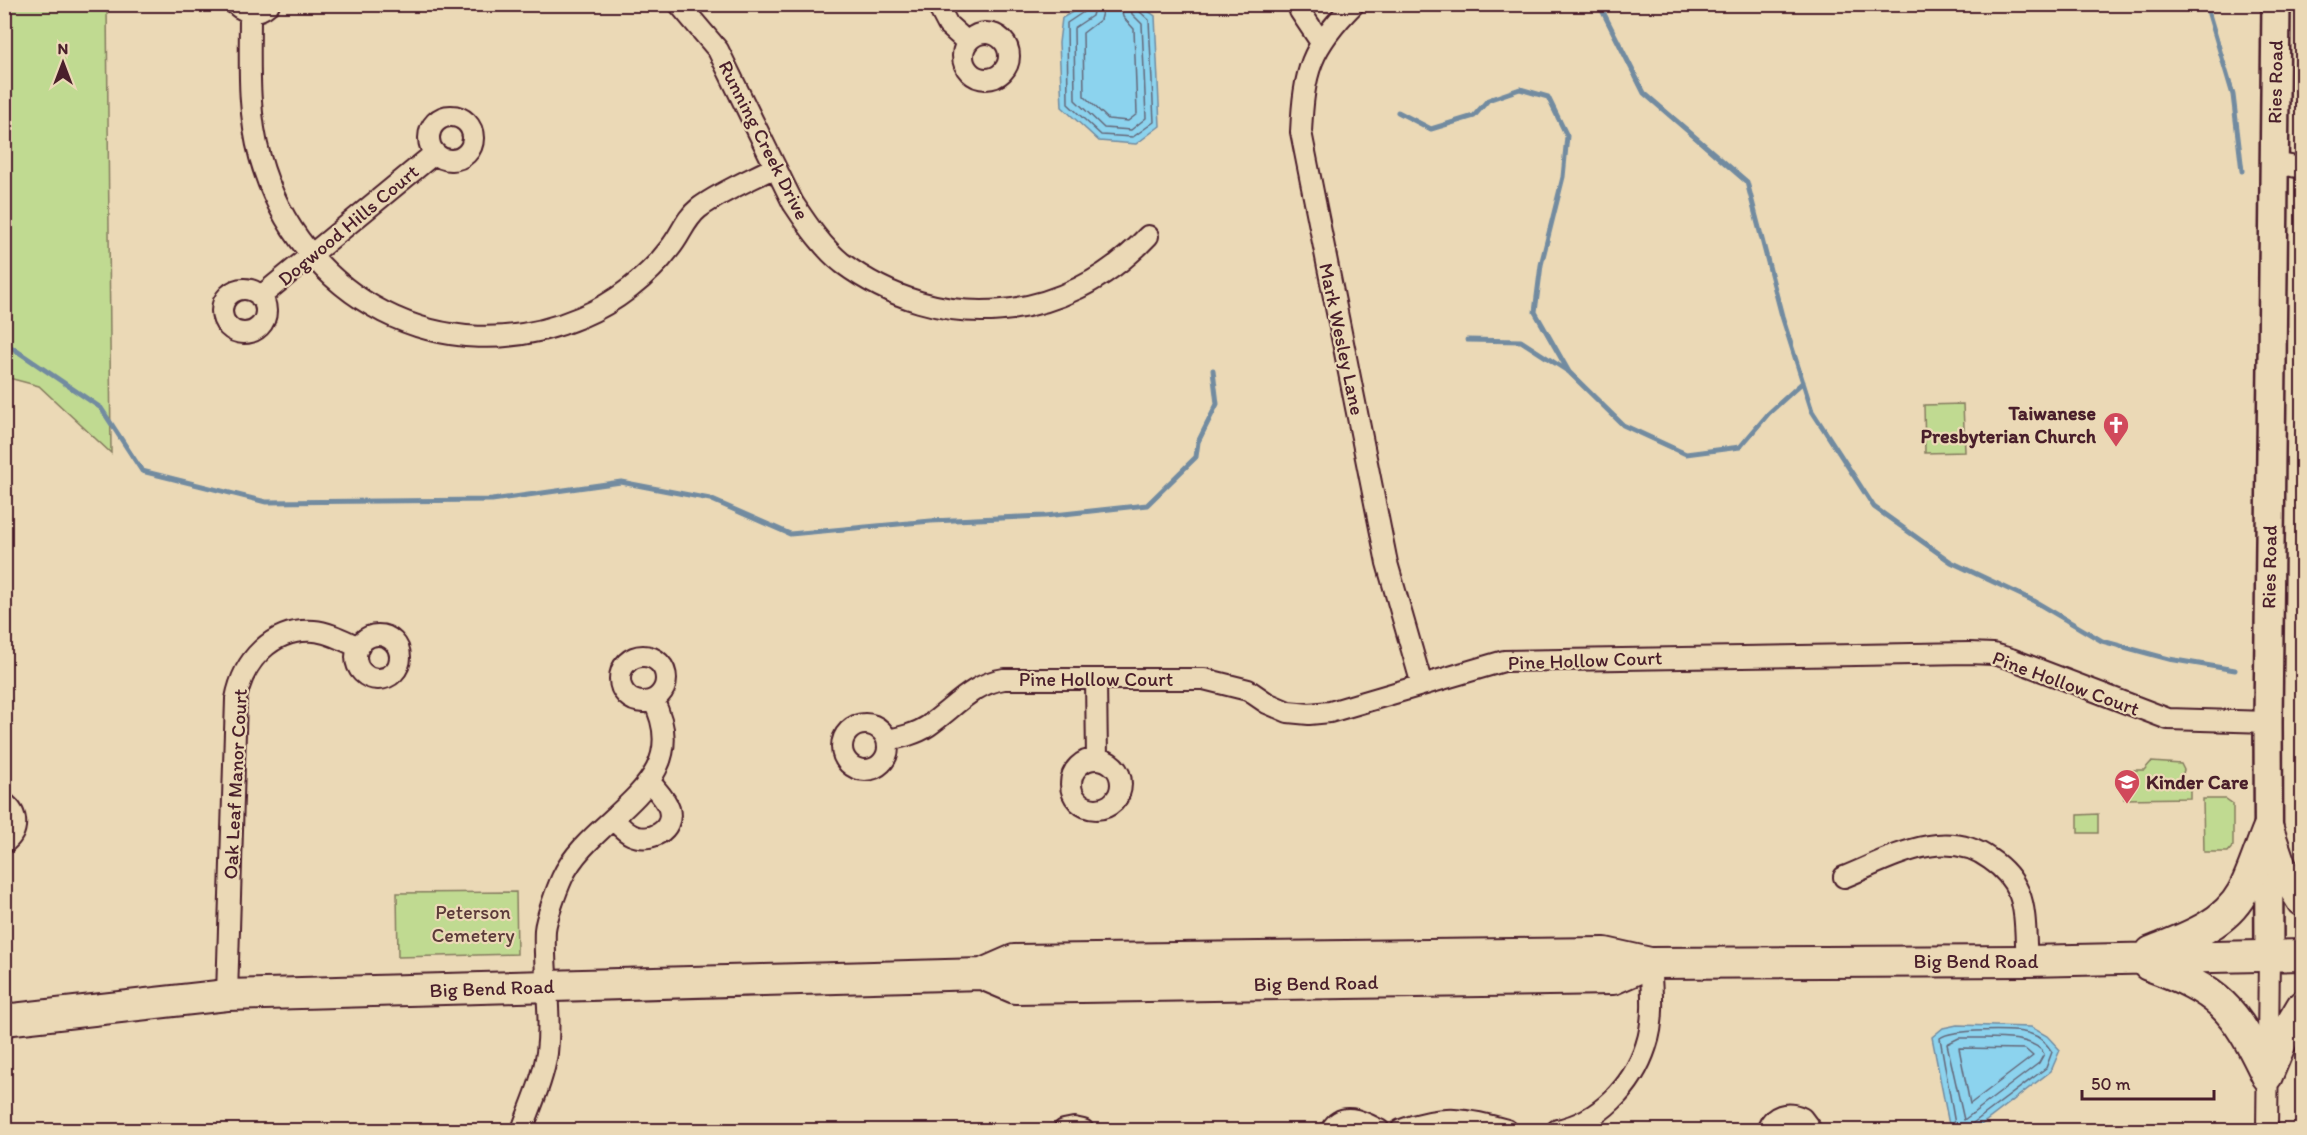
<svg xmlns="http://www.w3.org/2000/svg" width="2307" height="1135" font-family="Itim,sans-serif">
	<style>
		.green { fill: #c0da91; stroke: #857c5e; stroke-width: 1.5 }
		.water { fill: #8cd3ee; stroke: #728ba0; stroke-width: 1.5 }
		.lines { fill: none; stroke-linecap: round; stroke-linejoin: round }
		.shore { stroke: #646779; stroke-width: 1.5 }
		.stream { stroke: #728ba0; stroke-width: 5 }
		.street-casing { stroke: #4a1f2b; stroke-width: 24 }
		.secondary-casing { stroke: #4a1f2b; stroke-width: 32 }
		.primary-casing { stroke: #4a1f2b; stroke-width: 34 }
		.street { stroke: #ebd9b6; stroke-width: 20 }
		.secondary { stroke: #ebd9b6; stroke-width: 27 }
		.primary { stroke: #ebd9b6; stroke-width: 30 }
		.labels { text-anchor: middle; stroke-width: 4.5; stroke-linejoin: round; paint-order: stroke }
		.street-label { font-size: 20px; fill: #4a1f2b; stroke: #ebd9b6 }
		.poi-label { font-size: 20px; font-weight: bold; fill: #4a1f2b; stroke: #ebd9b6; text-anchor: end }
		.park-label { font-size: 20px; fill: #5c3b3a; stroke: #ebd9b6 }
	</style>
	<rect width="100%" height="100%" fill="#ebd9b6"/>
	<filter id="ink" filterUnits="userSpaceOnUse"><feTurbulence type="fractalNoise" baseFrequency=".0167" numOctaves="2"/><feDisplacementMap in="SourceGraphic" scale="12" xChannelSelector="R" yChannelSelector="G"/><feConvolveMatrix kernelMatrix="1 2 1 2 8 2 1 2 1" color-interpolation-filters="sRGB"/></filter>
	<g filter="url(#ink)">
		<path class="green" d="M 4,5 L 107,5 L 111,453 L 39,386 L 5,377 Z
			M 1963,404 L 1965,452 L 1925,453 L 1924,405 Z
			M 2151,762 L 2181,764 L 2184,770 L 2181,779 L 2190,786 L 2190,798 L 2124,799 L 2124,776 L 2134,770 L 2144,770 Z
			M 2203,799 L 2226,799 L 2233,804 L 2233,846 L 2228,852 L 2204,852 Z
			M 2098,814 L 2098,833 L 2078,833 L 2078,815 Z
			M 516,892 L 517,954 L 398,957 L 397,893 Z"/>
		<path class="water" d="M 1086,4 L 1140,5 L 1155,16 L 1160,126 L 1136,144 L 1099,141 L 1062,107 L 1059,43 L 1062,18 Z
			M 1957,1025 L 2031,1027 L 2047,1036 L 2060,1050 L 2051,1071 L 1977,1128 L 1950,1130 L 1932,1037 L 1943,1028 Z"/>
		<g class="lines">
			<path class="shore" d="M 1088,4 L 1085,11 L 1067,23 L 1068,104 L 1101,135 L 1133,137 L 1154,122 L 1149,20 L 1139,11 L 1137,4
				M 1095,4 L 1092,16 L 1074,28 L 1075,100 L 1104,128 L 1131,130 L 1146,118 L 1142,24 L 1132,14 L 1130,4
				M 1104,4 L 1100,20 L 1083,33 L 1084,96 L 1108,119 L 1128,121 L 1137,114 L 1134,29 L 1123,17 L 1121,4
				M 1959,1038 C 1980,1039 2034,1033 2044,1054 L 2039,1063 L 1964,1120 L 1947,1044 Z
				M 1959,1048 L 2025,1049 L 2033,1056 L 1970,1104 Z
				M 1956,1130 L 1940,1038 C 1951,1029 2017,1029 2031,1034 C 2041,1037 2047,1044 2052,1052 L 2046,1068 L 1973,1123 L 1971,1130"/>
			<path class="stream" d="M 1599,4 L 1644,93 L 1747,182 L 1782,316 L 1812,411 L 1874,507 L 1951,562 L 2034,601 L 2102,641 L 2169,659 L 2235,670
				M 2206,4 L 2233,95 L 2242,171
				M 1398,112 L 1431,129 L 1474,116 L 1488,100 L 1520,89 L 1548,97 L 1567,136 L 1563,177 L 1541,265 L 1535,312 L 1569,372
				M 1467,340 L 1521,341 L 1569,372 L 1623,425 L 1686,454 L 1740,447 L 1769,413 L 1803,382
				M 4,347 L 11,347 L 101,408 L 142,471 L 266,502 L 492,500 L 621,482 L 710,499 L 790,534 L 931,521 L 1045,516 L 1147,505 L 1196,457 L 1198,442 L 1217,404 L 1213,370"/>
			<g class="street-casing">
				<path id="street" d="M 235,4 C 246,14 258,14 269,4
					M 679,4 L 718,50 L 793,203 C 807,224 822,247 842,263 C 941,336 1064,325 1148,236
					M 937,4 L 948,25 L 967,42
					M 1299,4 L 1300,11 L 1320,41
					M 1354,4 C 1310,48 1304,71 1301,132 L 1387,563 L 1422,685
					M 250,12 C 250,61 247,110 260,157 C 299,298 443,376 581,317 C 615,303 648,277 670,248 C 681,235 685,219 699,208 C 722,191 750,180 775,167
					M963 56a23 23 0 1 1 46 0a23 23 0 1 1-46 0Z
					M429 138a22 22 0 1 1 44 0a22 22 0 1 1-44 0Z
					M 2274,163 L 2302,168
					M222 311a22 22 0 1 1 44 0a22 22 0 1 1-44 0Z
					M 260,297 L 435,153
					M356 657a22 22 0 1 1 44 0a22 22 0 1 1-44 0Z
					M620 679a23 23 0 1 1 46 0a23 23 0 1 1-46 0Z
					M 1096,680 L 1097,759
					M842 747a23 23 0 1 1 46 0a23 23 0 1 1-46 0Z
					M 888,740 C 902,737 916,734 928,726 C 954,708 972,684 1004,679 L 1204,679 L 1248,690 L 1267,703 L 1288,712 L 1309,714 L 1330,712 L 1504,661 L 1969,653 L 1993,654 L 2011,659 L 2168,719 L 2268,722
					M1071 784a25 25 0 1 1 50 0a25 25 0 1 1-50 0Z
					M 4,803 C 19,814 19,832 4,843
					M 614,820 C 619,825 625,832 632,835 C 649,843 675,831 669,809 C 666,799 656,790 650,782
					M 1844,877 C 1889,859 1944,825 1990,859 C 2002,867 2013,879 2019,893 C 2027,913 2025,940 2027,961
					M 227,995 L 236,699 C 243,661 272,628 314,631 C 329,632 345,641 359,647
					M 522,1130 C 531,1105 543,1080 547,1053 C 552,1012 543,971 545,930 C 546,919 557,889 562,878 C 590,815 698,786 653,700
					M 1064,1130 L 1074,1128 L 1083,1130
					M 1331,1130 C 1343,1110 1363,1122 1379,1130
					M 1401,1130 C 1444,1114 1465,1119 1507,1130
					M 1557,1130 C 1599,1122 1633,1086 1646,1046 C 1655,1020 1652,990 1650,963
					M 1767,1130 C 1773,1115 1787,1111 1802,1118 L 1811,1130
					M 2267,1130 L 2269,956"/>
			</g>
			<g class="secondary-casing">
				<path id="secondary" d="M 2269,956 L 2268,722 L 2276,4"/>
			</g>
			<g class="primary-casing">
				<path id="primary" d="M 2268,829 L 2281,867 L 2302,901
					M 2151,952 C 2183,939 2224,926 2242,893 C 2252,875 2260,848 2268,829
					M 2148,965 C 2220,991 2234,1007 2267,1076
					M 982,974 L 1015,988 L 1613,979 L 1650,963
					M 4,1020 L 227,995 L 982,974 L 1014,960 L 1605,953 L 1650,963 L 2027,961 L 2302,955
					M 2267,1076 L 2283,1038 L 2302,1006"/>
			</g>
			<use href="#street" class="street"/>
			<use href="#secondary" class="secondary"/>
			<use href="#primary" class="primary"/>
		</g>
	</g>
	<defs>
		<g id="church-pin" transform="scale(1.35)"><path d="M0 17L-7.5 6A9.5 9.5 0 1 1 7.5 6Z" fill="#d1495b" stroke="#ebd9b6"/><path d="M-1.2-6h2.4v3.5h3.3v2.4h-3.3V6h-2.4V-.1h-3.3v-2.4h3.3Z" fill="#fff"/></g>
		<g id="school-pin" transform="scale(1.35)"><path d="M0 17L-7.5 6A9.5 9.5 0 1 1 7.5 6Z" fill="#d1495b" stroke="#ebd9b6"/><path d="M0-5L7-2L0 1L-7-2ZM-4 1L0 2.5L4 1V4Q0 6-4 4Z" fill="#fff"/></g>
	</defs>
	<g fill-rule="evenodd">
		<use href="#church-pin" x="2116" y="425"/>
		<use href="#school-pin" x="2127" y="782"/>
	</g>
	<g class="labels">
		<g class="street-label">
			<text transform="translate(2275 82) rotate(-89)" y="7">Ries Road</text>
			<text transform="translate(764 140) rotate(63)" y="7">Running Creek Drive</text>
			<text transform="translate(348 225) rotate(-40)" y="7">Dogwood Hills Court</text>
			<text transform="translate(1342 339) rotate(78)" y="7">Mark Wesley Lane</text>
			<text transform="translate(2269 567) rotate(-89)" y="7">Ries Road</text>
			<text transform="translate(1585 660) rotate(-2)" y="7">Pine Hollow Court</text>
			<text x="1096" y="686">Pine Hollow Court</text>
			<text transform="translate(2066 683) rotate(20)" y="7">Pine Hollow Court</text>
			<text transform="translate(235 784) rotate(-87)" y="7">Oak Leaf Manor Court</text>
			<text x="1976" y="968">Big Bend Road</text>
			<text transform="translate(1316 983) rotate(-1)" y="7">Big Bend Road</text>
			<text transform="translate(492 988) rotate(-2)" y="7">Big Bend Road</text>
		</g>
		<g class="poi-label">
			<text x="2096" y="420">Taiwanese<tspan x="2096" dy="23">Presbyterian Church</tspan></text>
			<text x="2146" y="789" text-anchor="start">Kinder Care</text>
		</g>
		<g class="park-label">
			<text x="473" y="919">Peterson<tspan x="473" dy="23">Cemetery</tspan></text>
		</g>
	</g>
	<rect width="2307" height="1135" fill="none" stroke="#ebd9b6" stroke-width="24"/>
	<rect x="12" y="12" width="2283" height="1111" fill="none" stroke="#4a1f2b" stroke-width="2" filter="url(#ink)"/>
	<g transform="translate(63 63)" stroke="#ebd9b6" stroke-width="4.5" paint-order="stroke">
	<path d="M0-4.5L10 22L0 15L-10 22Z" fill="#4a1f2b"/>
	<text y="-9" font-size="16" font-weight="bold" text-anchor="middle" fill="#4a1f2b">N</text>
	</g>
	<path d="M2082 1090v9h132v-9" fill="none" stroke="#4a1f2b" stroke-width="3"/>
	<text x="2091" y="1090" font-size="18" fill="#4a1f2b" stroke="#ebd9b6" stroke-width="4.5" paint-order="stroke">50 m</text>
</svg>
